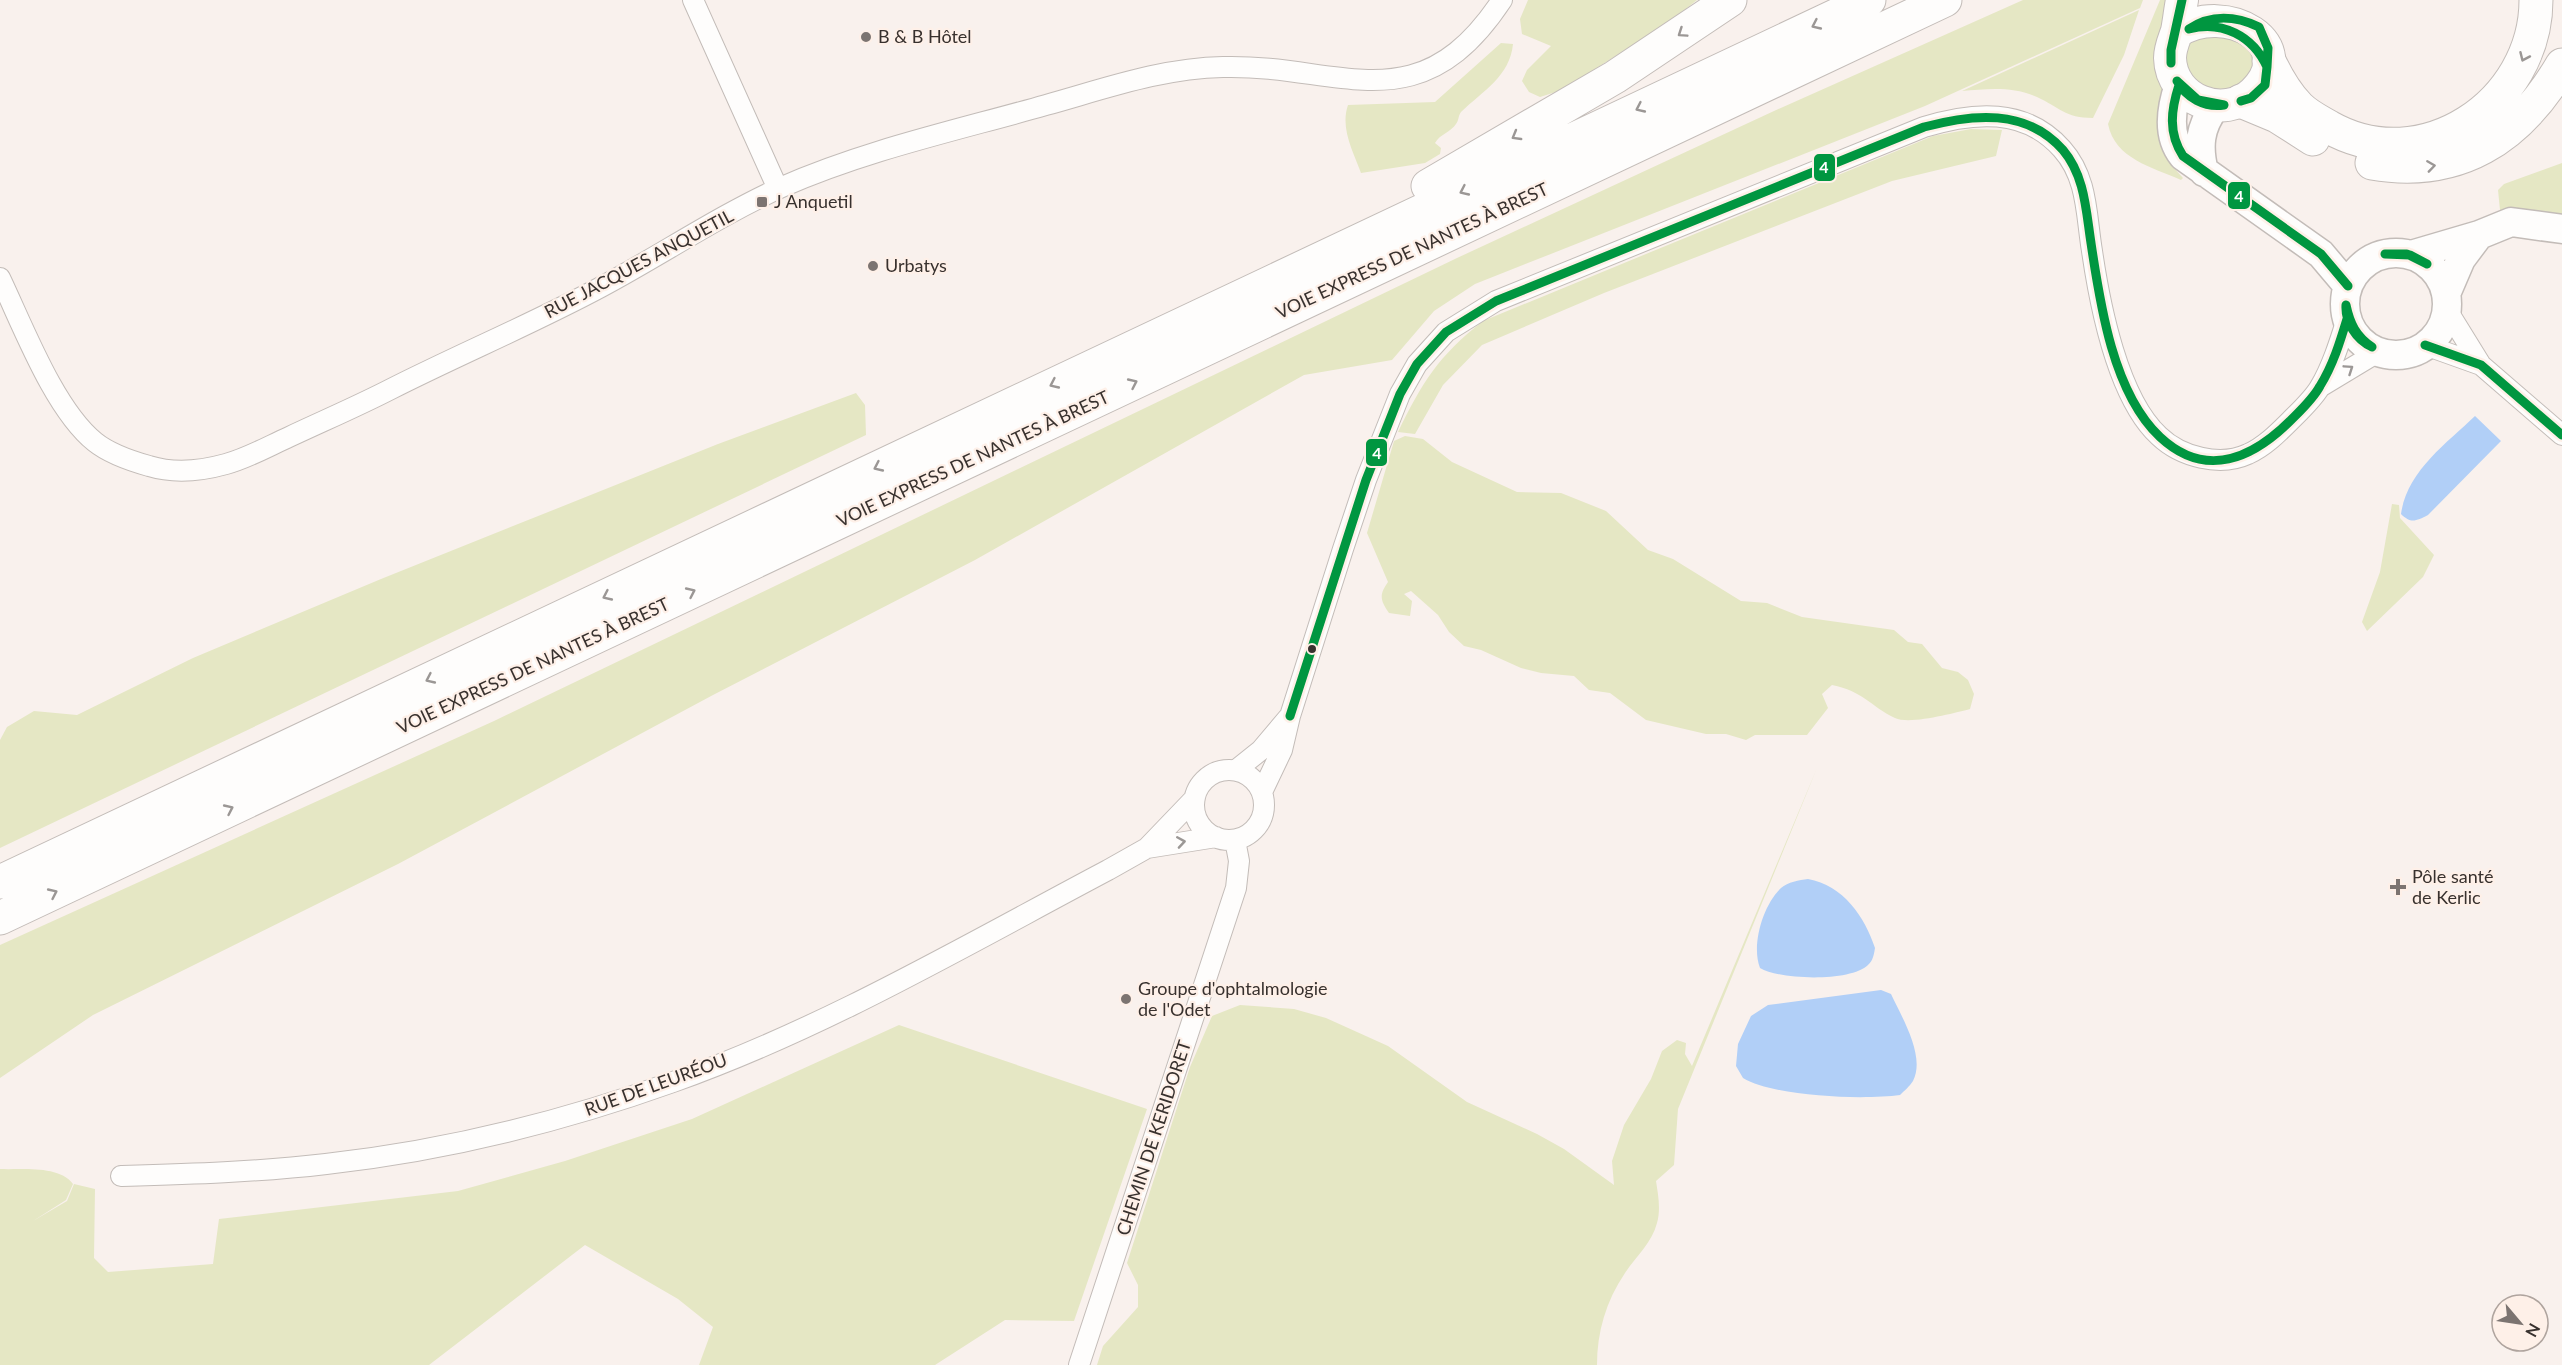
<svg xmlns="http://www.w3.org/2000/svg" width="2562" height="1365" font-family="Lato,sans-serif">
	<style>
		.green { fill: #e5e7c4 }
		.water { fill: #b1cff7 }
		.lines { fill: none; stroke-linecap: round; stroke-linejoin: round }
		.street-casing { stroke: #c3bcb8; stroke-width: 22 }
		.secondary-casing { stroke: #c3bcb8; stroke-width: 31 }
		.primary-casing { stroke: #c3bcb8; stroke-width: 34 }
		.highway-casing { stroke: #c3bcb8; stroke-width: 35 }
		.street { stroke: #fefdfc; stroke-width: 20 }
		.secondary { stroke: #fefdfc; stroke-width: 28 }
		.primary { stroke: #fefdfc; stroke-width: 32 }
		.highway { stroke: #fefdfc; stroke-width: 33 }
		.bus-1-casing { stroke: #fef0e8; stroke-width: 14 }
		.bus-1 { stroke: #009640; stroke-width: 9 }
		.oneway { stroke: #9b9795 }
		.poi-dot { fill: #7c7471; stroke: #fef0e8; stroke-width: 2 }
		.bus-dot { fill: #38312e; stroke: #fef0e8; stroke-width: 2 }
		.labels { text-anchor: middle; stroke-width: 4.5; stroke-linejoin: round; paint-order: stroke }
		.poi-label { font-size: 18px; fill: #38312e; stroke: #fef0e8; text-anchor: start }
		.street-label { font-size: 18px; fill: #38312e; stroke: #fef0e8 }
		.line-badge { stroke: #fef0e8; stroke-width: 2 }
		.badge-label { font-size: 16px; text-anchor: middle; font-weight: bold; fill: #fff }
	</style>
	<rect width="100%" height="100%" fill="#f9f1ed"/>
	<path class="green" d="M 1528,0 L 1697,0 L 1672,20 L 1562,90 L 1540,97 L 1529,92 L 1522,81 L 1527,70 L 1551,46 L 1522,34 L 1520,19 Z
		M 2023,0 L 2143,0 L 2140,8 L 1925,106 L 1475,284 L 1434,311 L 1392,360 L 1304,375 L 975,560 L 713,695 L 398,864 L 93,1015 L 0,1078 L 0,945 L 494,721 L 1457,258 L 1774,111 Z
		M 2160,0 L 2173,0 L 2157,63 L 2163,89 L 2166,152 L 2174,168 L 2183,178 L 2181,180 C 2152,167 2115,159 2108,124 Z
		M 2139,10 L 2124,55 L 2093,118 C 2065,118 2059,107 2037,97 C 2013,86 1987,89 1962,91 Z
		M 2239,25 L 2255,65 L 2242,85 L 2219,93 L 2197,85 L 2185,67 L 2185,45 Z
		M 1501,43 L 1513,44 C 1510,76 1483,91 1461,112 C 1458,116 1459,120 1456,124 C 1451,132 1440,134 1435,143 L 1441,148 L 1440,154 L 1425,163 L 1361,173 C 1353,151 1340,128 1348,105 L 1435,102 Z
		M 1971,129 L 2002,130 L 1996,156 L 1892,181 L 1604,293 L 1482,345 L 1443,385 L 1415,434 L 1398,432 C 1422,383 1438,356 1483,321 L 1933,136 Z
		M 2562,163 L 2562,221 L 2500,210 L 2498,190 L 2504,184 Z
		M 856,393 L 865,405 L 866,435 L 0,848 L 0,740 L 7,727 L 34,711 L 77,715 L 193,658 L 381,579 L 718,444 Z
		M 1405,436 L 1423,439 L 1452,462 L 1517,492 L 1561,493 L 1606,511 L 1648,550 L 1673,559 L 1741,601 L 1767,603 L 1802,617 L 1894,630 L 1908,642 L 1922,644 L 1942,668 L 1958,672 L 1968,680 L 1974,694 L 1970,709 C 1954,713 1910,725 1895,718 C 1870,706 1863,691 1832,685 L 1822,694 L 1828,708 L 1807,735 L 1755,735 L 1746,740 L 1726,734 L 1706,734 L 1646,720 L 1610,693 L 1589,690 L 1574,676 L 1541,673 L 1521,668 L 1481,650 L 1464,646 L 1449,632 L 1438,615 L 1411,591 L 1404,594 L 1412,601 L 1410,616 L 1389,613 C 1380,600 1379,595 1388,582 L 1367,533 L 1394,441 Z
		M 2392,504 L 2399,505 L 2400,518 L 2434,555 L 2423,577 L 2367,631 L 2362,622 L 2380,572 Z
		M 1817,768 L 1678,1109 L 1674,1165 L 1656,1181 C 1658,1194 1661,1209 1657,1223 C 1652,1243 1636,1256 1625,1273 C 1606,1301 1597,1332 1597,1365 L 1097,1365 L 1103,1346 L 1138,1307 L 1138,1285 L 1127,1263 L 1190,1067 L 1212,1016 L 1240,1005 L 1294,1009 L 1326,1018 L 1388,1046 L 1467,1102 L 1537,1134 L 1564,1149 L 1614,1185 L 1612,1161 L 1624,1125 L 1651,1079 L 1662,1051 L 1677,1040 L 1686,1043 L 1685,1054 L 1692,1066 Z
		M 899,1025 L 1147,1109 L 1074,1321 L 1005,1320 L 935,1365 L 699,1365 L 713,1327 L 678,1299 L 585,1245 L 429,1365 L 0,1365 L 0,1169 C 21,1170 59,1165 73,1184 L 66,1200 L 33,1221 L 67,1201 L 74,1184 L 95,1189 L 94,1258 L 108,1272 L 213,1264 L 219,1219 L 458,1191 L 565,1161 L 692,1119 Z"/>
	<path class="water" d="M 2475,416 L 2501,441 L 2428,515 C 2416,521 2411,524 2401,514 C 2407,471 2446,444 2475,416 Z
		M 1808,879 C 1843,885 1865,917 1875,948 C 1874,954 1873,961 1868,965 C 1851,982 1780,980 1760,968 C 1751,945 1763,905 1781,888 C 1788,882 1799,880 1808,879 Z
		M 1881,990 L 1891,994 C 1901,1016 1926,1056 1913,1081 C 1910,1086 1904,1091 1900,1095 C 1863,1100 1775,1097 1743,1078 L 1736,1066 L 1738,1044 L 1751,1016 L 1768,1005 Z"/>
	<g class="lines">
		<g class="street-casing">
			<path id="street" d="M 693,0 L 778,189
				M 0,278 C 23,326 54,409 95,442 C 110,454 131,461 149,466 C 175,474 201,471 226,464 C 248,458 269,446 289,437 C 323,421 358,406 391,389 C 460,354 532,324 601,287 C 661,255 720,215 782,187 C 866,150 958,130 1046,105 C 1104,89 1162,68 1223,67 C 1341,64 1418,127 1502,0
				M 2447,310 L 2481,365
				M 2425,345 L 2481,365 L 2562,435
				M 2320,387 L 2378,352
				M 1236,770 L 1261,750 L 1288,718
				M1194 805a35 35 0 1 1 70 0a35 35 0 1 1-70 0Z
				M 1262,792 L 1282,750 L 1290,716 L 1343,549 L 1366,480 L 1400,394 L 1417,364 L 1446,332 L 1496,301 L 1924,127 C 1973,112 2025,107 2062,149 C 2088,178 2086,215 2092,251 C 2100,306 2118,398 2159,436 C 2181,457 2220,467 2248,454 C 2264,447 2278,433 2290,421 C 2300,411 2313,399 2320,387 C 2332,367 2340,341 2347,319
				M 1147,848 L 1216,837
				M 121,1176 C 189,1174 258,1172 326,1164 C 444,1151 561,1122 673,1082 C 825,1028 966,945 1108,870 L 1147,848 L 1195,798
				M 1079,1365 L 1236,888 L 1239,861 L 1235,840"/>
		</g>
		<g class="secondary-casing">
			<path id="secondary" d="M 2179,85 C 2171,108 2167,136 2183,156 L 2321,254 L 2348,286
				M 2204,172 C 2198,147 2199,128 2215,107
				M2345 304a51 51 0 1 1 102 0a51 51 0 1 1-102 0Z
				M 2411,255 L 2479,235 L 2511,222 L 2562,229
				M 2446,294 L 2461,259 L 2479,235"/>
		</g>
		<g class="primary-casing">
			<path id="primary" d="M 2177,32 C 2226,0 2302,44 2254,92 C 2224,121 2171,100 2170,58 C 2170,48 2174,40 2177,31 C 2179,21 2180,10 2182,0"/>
		</g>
		<g class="highway-casing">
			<path id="highway" d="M 2269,61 C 2277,78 2286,94 2299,107 C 2308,116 2319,121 2329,127 C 2422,180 2536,104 2536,0
				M 2241,101 L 2277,116 L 2313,139
				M 2372,163 C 2458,178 2519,139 2562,65
				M 1428,186 L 1615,77 L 1730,0
				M 0,882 L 1869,0
				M 0,918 L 1945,0"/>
		</g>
		<use href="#street" class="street"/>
		<use href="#secondary" class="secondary"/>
		<use href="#primary" class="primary"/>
		<use href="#highway" class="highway"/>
		<g class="bus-1-casing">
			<path id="bus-1" d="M 2189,29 C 2211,14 2236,16 2259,27 L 2268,48 L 2267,67
				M 2189,29 C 2222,20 2253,36 2267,67
				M 2171,63 L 2171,50 L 2182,0
				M 2177,81 L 2198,100 L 2224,105
				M 2177,81 C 2186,98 2205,108 2224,105
				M 2179,85 C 2171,110 2168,133 2183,156 L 2321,254 L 2348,286
				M 2241,101 L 2251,98 L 2265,85 L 2267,67
				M 2385,254 L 2410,255 L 2427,264
				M 2385,254 L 2407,254 L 2427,264
				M 2346,305 C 2350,324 2356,336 2372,347
				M 2346,305 C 2345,322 2356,340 2372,347
				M 2425,345 L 2481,365 L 2562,435
				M 1290,716 L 1366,480 L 1400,394 L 1417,364 L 1446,332 L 1496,301 L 1924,127 C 1972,114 2026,108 2063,150 C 2085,176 2086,211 2091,243 C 2100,304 2113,393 2160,437 C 2206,480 2253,458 2291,420 C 2301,410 2313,399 2320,386 C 2333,365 2340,342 2347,319"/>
		</g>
		<use href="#bus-1" class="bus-1"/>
	</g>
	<defs><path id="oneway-chevron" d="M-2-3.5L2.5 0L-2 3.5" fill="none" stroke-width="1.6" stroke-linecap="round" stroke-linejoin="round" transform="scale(1.5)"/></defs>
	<g class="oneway">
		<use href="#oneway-chevron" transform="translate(1816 25) rotate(155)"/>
		<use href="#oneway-chevron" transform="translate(1682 33) rotate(146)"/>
		<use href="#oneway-chevron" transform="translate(2524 57) rotate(114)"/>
		<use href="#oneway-chevron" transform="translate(1640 108) rotate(155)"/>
		<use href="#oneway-chevron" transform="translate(1516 136) rotate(150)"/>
		<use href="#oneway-chevron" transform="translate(2431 166) rotate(-8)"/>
		<use href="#oneway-chevron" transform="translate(1464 191) rotate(155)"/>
		<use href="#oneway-chevron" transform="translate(2349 369) rotate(-34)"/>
		<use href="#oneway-chevron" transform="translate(1133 383) rotate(-25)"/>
		<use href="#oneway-chevron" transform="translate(1054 384) rotate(155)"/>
		<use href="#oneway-chevron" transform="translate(878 467) rotate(155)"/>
		<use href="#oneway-chevron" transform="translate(691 592) rotate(-25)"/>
		<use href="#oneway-chevron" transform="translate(607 596) rotate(155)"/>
		<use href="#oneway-chevron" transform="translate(430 679) rotate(155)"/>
		<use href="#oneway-chevron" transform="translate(229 809) rotate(-25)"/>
		<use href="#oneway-chevron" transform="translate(1181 842) rotate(-9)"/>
		<use href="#oneway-chevron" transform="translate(53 893) rotate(-25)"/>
	</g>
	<g class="poi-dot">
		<circle cx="866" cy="37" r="6"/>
		<rect x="756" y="196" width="12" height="12" rx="3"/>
		<circle cx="873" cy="266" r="6"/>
		<path d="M2395 878h6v6h6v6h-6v6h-6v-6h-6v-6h6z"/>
		<circle cx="1126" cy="999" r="6"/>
	</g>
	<circle class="bus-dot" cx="1312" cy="649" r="5"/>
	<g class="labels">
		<g class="poi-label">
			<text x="878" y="43">B &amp; B Hôtel</text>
			<text x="774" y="208">J Anquetil</text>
			<text x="885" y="272">Urbatys</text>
			<text x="2412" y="883">Pôle santé<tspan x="2412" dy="21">de Kerlic</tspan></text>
			<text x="1138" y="995">Groupe d'ophtalmologie<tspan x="1138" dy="21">de l'Odet</tspan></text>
		</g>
		<g class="street-label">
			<text transform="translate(1412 251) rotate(-25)" y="6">VOIE EXPRESS DE NANTES À BREST</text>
			<text transform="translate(639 264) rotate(-28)" y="6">RUE JACQUES ANQUETIL</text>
			<text transform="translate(973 459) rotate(-25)" y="6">VOIE EXPRESS DE NANTES À BREST</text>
			<text transform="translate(533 666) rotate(-25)" y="6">VOIE EXPRESS DE NANTES À BREST</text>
			<text transform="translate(656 1085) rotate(-20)" y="6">RUE DE LEURÉOU</text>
			<text transform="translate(1154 1138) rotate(-72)" y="6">CHEMIN DE KERIDORET</text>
		</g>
	</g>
	<g class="line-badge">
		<rect x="1813" y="153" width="23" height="29" rx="6" fill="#009640"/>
		<rect x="2227" y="181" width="24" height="29" rx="6" fill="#009640"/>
		<rect x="1365" y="438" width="23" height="29" rx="6" fill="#009640"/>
	</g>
	<g class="badge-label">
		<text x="1824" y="173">4</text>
		<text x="2239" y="202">4</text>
		<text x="1377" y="459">4</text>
	</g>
	<g transform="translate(2520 1323) rotate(119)"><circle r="28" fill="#fef0e8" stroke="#afa49e" stroke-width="1.5"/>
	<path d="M0-4.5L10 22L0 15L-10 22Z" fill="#7c7471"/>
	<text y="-9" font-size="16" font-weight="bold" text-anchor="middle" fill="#38312e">N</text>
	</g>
</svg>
